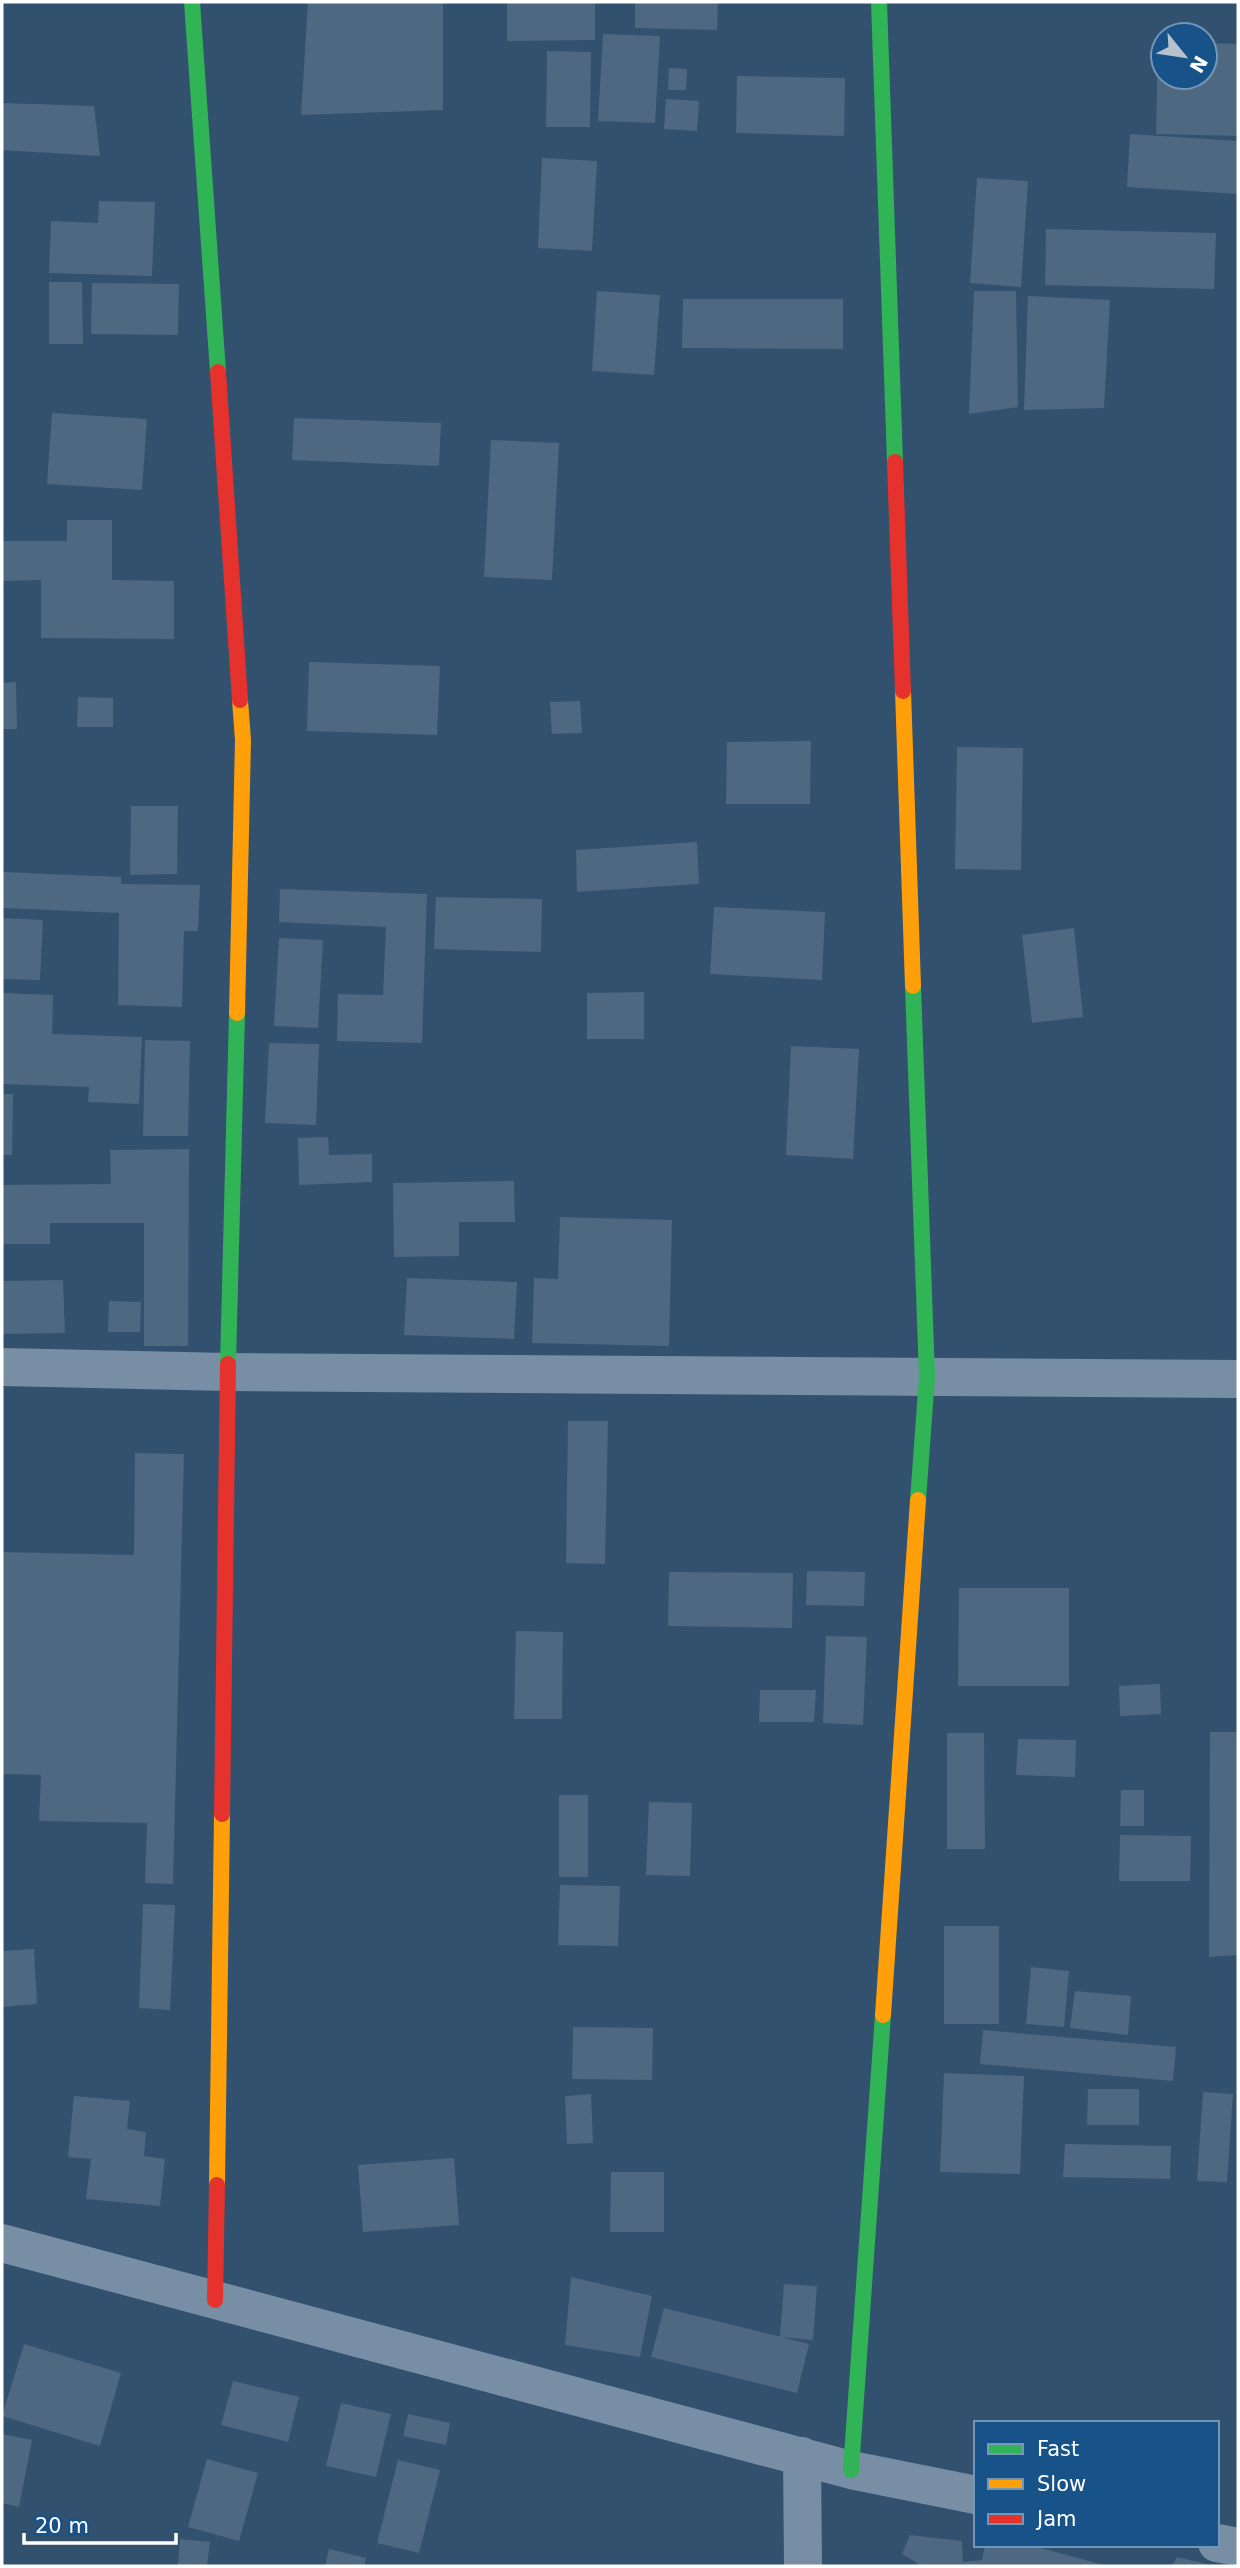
<svg xmlns="http://www.w3.org/2000/svg" width="1240" height="2568" font-family="'DejaVu Sans',sans-serif">
	<style>
		.building { fill: #4d6880 }
		.lines { fill: none; stroke-linecap: round; stroke-linejoin: round }
		.street { stroke: #788ea4; stroke-width: 38 }
		.fast { stroke: #30b455; stroke-width: 16 }
		.slow { stroke: #ff9f0a; stroke-width: 16 }
		.jam { stroke: #e5322d; stroke-width: 16 }
	</style>
	<rect width="100%" height="100%" fill="#31516f"/>
	<path class="building" d="M 308,2 L 443,2 L 443,110 L 301,115 Z
		M 507,2 L 595,2 L 595,40 L 507,41 Z
		M 635,2 L 718,2 L 717,30 L 635,28 Z
		M 603,34 L 660,36 L 655,123 L 598,121 Z
		M 1158,43 L 1163,43 L 1163,77 L 1205,77 L 1205,43 L 1238,44 L 1238,136 L 1156,134 Z
		M 547,51 L 591,52 L 590,127 L 546,127 Z
		M 669,68 L 687,69 L 686,90 L 668,90 Z
		M 737,76 L 845,78 L 844,136 L 736,133 Z
		M 666,99 L 699,101 L 697,131 L 664,129 Z
		M 2,103 L 94,106 L 100,156 L 2,150 Z
		M 1130,134 L 1238,141 L 1238,194 L 1127,187 Z
		M 542,158 L 597,161 L 592,251 L 538,248 Z
		M 977,178 L 1028,181 L 1021,287 L 970,283 Z
		M 99,201 L 155,202 L 152,276 L 49,273 L 51,221 L 98,223 Z
		M 1046,229 L 1216,233 L 1214,289 L 1045,285 Z
		M 49,282 L 82,282 L 83,344 L 49,344 Z
		M 92,283 L 179,284 L 178,335 L 91,334 Z
		M 597,291 L 660,295 L 654,375 L 592,371 Z
		M 974,291 L 1016,291 L 1018,407 L 969,414 Z
		M 1028,296 L 1110,300 L 1104,408 L 1024,410 Z
		M 683,299 L 843,299 L 843,349 L 682,348 Z
		M 52,413 L 147,419 L 142,490 L 47,484 Z
		M 294,418 L 441,423 L 439,466 L 292,460 Z
		M 491,440 L 559,443 L 552,580 L 484,577 Z
		M 67,520 L 112,520 L 112,580 L 174,581 L 174,639 L 41,638 L 41,580 L 2,581 L 2,541 L 67,541 Z
		M 309,662 L 440,666 L 437,735 L 307,731 Z
		M 16,682 L 17,729 L 2,729 L 2,683 Z
		M 78,697 L 113,698 L 113,727 L 77,727 Z
		M 580,701 L 582,733 L 552,734 L 550,702 Z
		M 811,741 L 810,804 L 726,804 L 727,742 Z
		M 957,747 L 1023,748 L 1021,870 L 955,869 Z
		M 131,806 L 178,806 L 177,874 L 130,875 Z
		M 697,842 L 699,884 L 577,892 L 576,850 Z
		M 2,872 L 121,877 L 121,884 L 200,885 L 198,931 L 184,931 L 182,1007 L 118,1005 L 119,913 L 2,908 Z
		M 280,889 L 427,894 L 422,1043 L 337,1041 L 338,994 L 383,995 L 386,927 L 279,922 Z
		M 436,897 L 542,899 L 541,952 L 434,949 Z
		M 714,907 L 825,912 L 822,980 L 710,974 Z
		M 2,918 L 43,920 L 40,980 L 2,979 Z
		M 1074,928 L 1083,1017 L 1032,1023 L 1022,935 Z
		M 279,938 L 323,940 L 318,1028 L 274,1026 Z
		M 644,992 L 644,1039 L 587,1039 L 587,993 Z
		M 2,993 L 53,995 L 52,1034 L 142,1037 L 139,1104 L 88,1102 L 89,1087 L 2,1084 Z
		M 145,1040 L 190,1041 L 188,1136 L 143,1136 Z
		M 269,1043 L 319,1044 L 316,1125 L 265,1123 Z
		M 791,1046 L 859,1049 L 853,1159 L 786,1155 Z
		M 2,1094 L 13,1094 L 12,1155 L 2,1155 Z
		M 328,1137 L 329,1155 L 372,1154 L 372,1182 L 299,1185 L 298,1138 Z
		M 189,1149 L 188,1346 L 144,1346 L 144,1223 L 50,1223 L 50,1244 L 2,1244 L 2,1185 L 111,1184 L 110,1150 Z
		M 514,1181 L 515,1222 L 459,1222 L 459,1256 L 394,1257 L 393,1183 Z
		M 560,1217 L 672,1220 L 669,1346 L 532,1343 L 534,1278 L 558,1279 Z
		M 407,1278 L 517,1282 L 514,1339 L 404,1335 Z
		M 63,1280 L 65,1333 L 2,1334 L 2,1281 Z
		M 109,1301 L 141,1302 L 140,1332 L 108,1332 Z
		M 568,1421 L 608,1421 L 605,1564 L 566,1563 Z
		M 135,1453 L 184,1454 L 173,1884 L 145,1883 L 147,1823 L 39,1821 L 41,1775 L 2,1774 L 2,1552 L 134,1555 Z
		M 807,1571 L 865,1572 L 864,1606 L 806,1605 Z
		M 669,1572 L 793,1573 L 792,1628 L 668,1626 Z
		M 959,1588 L 1069,1588 L 1069,1686 L 958,1686 Z
		M 516,1631 L 563,1632 L 562,1719 L 514,1719 Z
		M 826,1636 L 867,1637 L 863,1725 L 823,1723 Z
		M 1160,1684 L 1161,1714 L 1120,1716 L 1119,1686 Z
		M 760,1690 L 816,1690 L 814,1722 L 759,1722 Z
		M 1210,1732 L 1238,1732 L 1238,1955 L 1209,1957 Z
		M 947,1733 L 984,1733 L 985,1849 L 947,1849 Z
		M 1018,1739 L 1076,1740 L 1075,1777 L 1016,1775 Z
		M 1121,1790 L 1144,1790 L 1144,1826 L 1120,1826 Z
		M 559,1795 L 588,1795 L 588,1877 L 559,1877 Z
		M 649,1802 L 692,1803 L 690,1876 L 646,1875 Z
		M 1120,1835 L 1191,1836 L 1190,1881 L 1119,1881 Z
		M 560,1885 L 620,1886 L 618,1946 L 558,1945 Z
		M 143,1904 L 175,1905 L 170,2010 L 139,2008 Z
		M 944,1926 L 999,1926 L 999,2024 L 944,2024 Z
		M 34,1949 L 37,2004 L 2,2007 L 2,1951 Z
		M 1031,1967 L 1069,1971 L 1064,2027 L 1026,2024 Z
		M 1075,1991 L 1131,1996 L 1128,2035 L 1070,2028 Z
		M 573,2027 L 653,2028 L 652,2080 L 572,2079 Z
		M 983,2030 L 1176,2047 L 1173,2081 L 980,2064 Z
		M 944,2073 L 1024,2076 L 1020,2174 L 940,2172 Z
		M 1088,2089 L 1139,2089 L 1139,2125 L 1087,2125 Z
		M 1203,2092 L 1233,2094 L 1227,2182 L 1197,2181 Z
		M 591,2094 L 593,2143 L 567,2144 L 565,2096 Z
		M 74,2096 L 130,2101 L 127,2129 L 146,2132 L 144,2156 L 165,2159 L 160,2206 L 86,2199 L 91,2159 L 68,2157 Z
		M 1065,2144 L 1171,2146 L 1170,2179 L 1063,2177 Z
		M 454,2158 L 459,2225 L 363,2232 L 358,2165 Z
		M 611,2172 L 664,2172 L 664,2232 L 610,2232 Z
		M 571,2277 L 652,2296 L 640,2357 L 565,2345 Z
		M 784,2284 L 817,2286 L 813,2340 L 780,2337 Z
		M 664,2308 L 809,2344 L 797,2393 L 651,2357 Z
		M 24,2344 L 121,2373 L 100,2446 L 2,2416 Z
		M 233,2381 L 299,2397 L 288,2442 L 221,2425 Z
		M 341,2403 L 391,2414 L 376,2477 L 326,2466 Z
		M 408,2414 L 450,2423 L 446,2445 L 403,2436 Z
		M 2,2434 L 32,2440 L 19,2507 L 2,2503 Z
		M 207,2459 L 258,2473 L 239,2541 L 188,2527 Z
		M 398,2460 L 440,2470 L 419,2553 L 377,2543 Z
		M 910,2535 L 962,2541 L 963,2562 L 982,2560 L 985,2545 L 1029,2545 L 1108,2566 L 917,2566 L 917,2563 L 902,2554 Z
		M 180,2539 L 210,2542 L 207,2566 L 178,2566 Z
		M 329,2549 L 366,2558 L 364,2566 L 325,2566 Z
		M 1177,2557 L 1211,2565 L 1211,2566 L 1172,2566 Z"/>
	<g class="lines">
		<path class="street" d="M 2,1367 L 228,1372 L 1238,1379
			M 2,2243 L 851,2470 L 976,2495
			M 802,2456 L 803,2566
			M 1217,2543 L 1238,2547"/>
		<path class="fast" d="M 192,2 L 218,372
			M 879,2 L 895,462
			M 913,986 L 927,1377 L 918,1500
			M 228,1364 L 237,1013
			M 851,2470 L 883,2015"/>
		<path class="slow" d="M 903,691 L 913,986
			M 237,1013 L 243,740 L 240,700
			M 883,2015 L 918,1500
			M 217,2185 L 222,1814"/>
		<path class="jam" d="M 218,372 L 240,700
			M 895,462 L 903,691
			M 222,1814 L 228,1364
			M 215,2300 L 217,2185"/>
	</g>
	<rect width="1240" height="2568" fill="none" stroke="#ffffff" stroke-width="7"/>
	<rect x="974" y="2421" width="245" height="126" fill="#175289" stroke="#7497b8" stroke-width="2"/>
	<rect x="988" y="2444" width="35" height="10" fill="#30b455" stroke="#7497b8" stroke-width="2"/>
	<text x="1037" y="2456" font-size="21" fill="#ffffff">Fast</text>
	<rect x="988" y="2479" width="35" height="10" fill="#ff9f0a" stroke="#7497b8" stroke-width="2"/>
	<text x="1037" y="2491" font-size="21" fill="#ffffff">Slow</text>
	<rect x="988" y="2514" width="35" height="10" fill="#e5322d" stroke="#7497b8" stroke-width="2"/>
	<text x="1037" y="2526" font-size="21" fill="#ffffff">Jam</text>
	<g transform="translate(1184 56) rotate(120)"><circle r="33" fill="#175289" stroke="#7497b8" stroke-width="2"/>
	<path d="M0-5L12 26L0 18L-12 26Z" fill="#b7c2cd"/>
	<text y="-10" font-size="19" font-weight="bold" text-anchor="middle" fill="#ffffff">N</text>
	</g>
	<path d="M24 2533v10h152v-10" fill="none" stroke="#ffffff" stroke-width="3.5"/>
	<text x="35" y="2533" font-size="21" fill="#ffffff" stroke="#175289" stroke-width="5" paint-order="stroke">20 m</text>
</svg>
